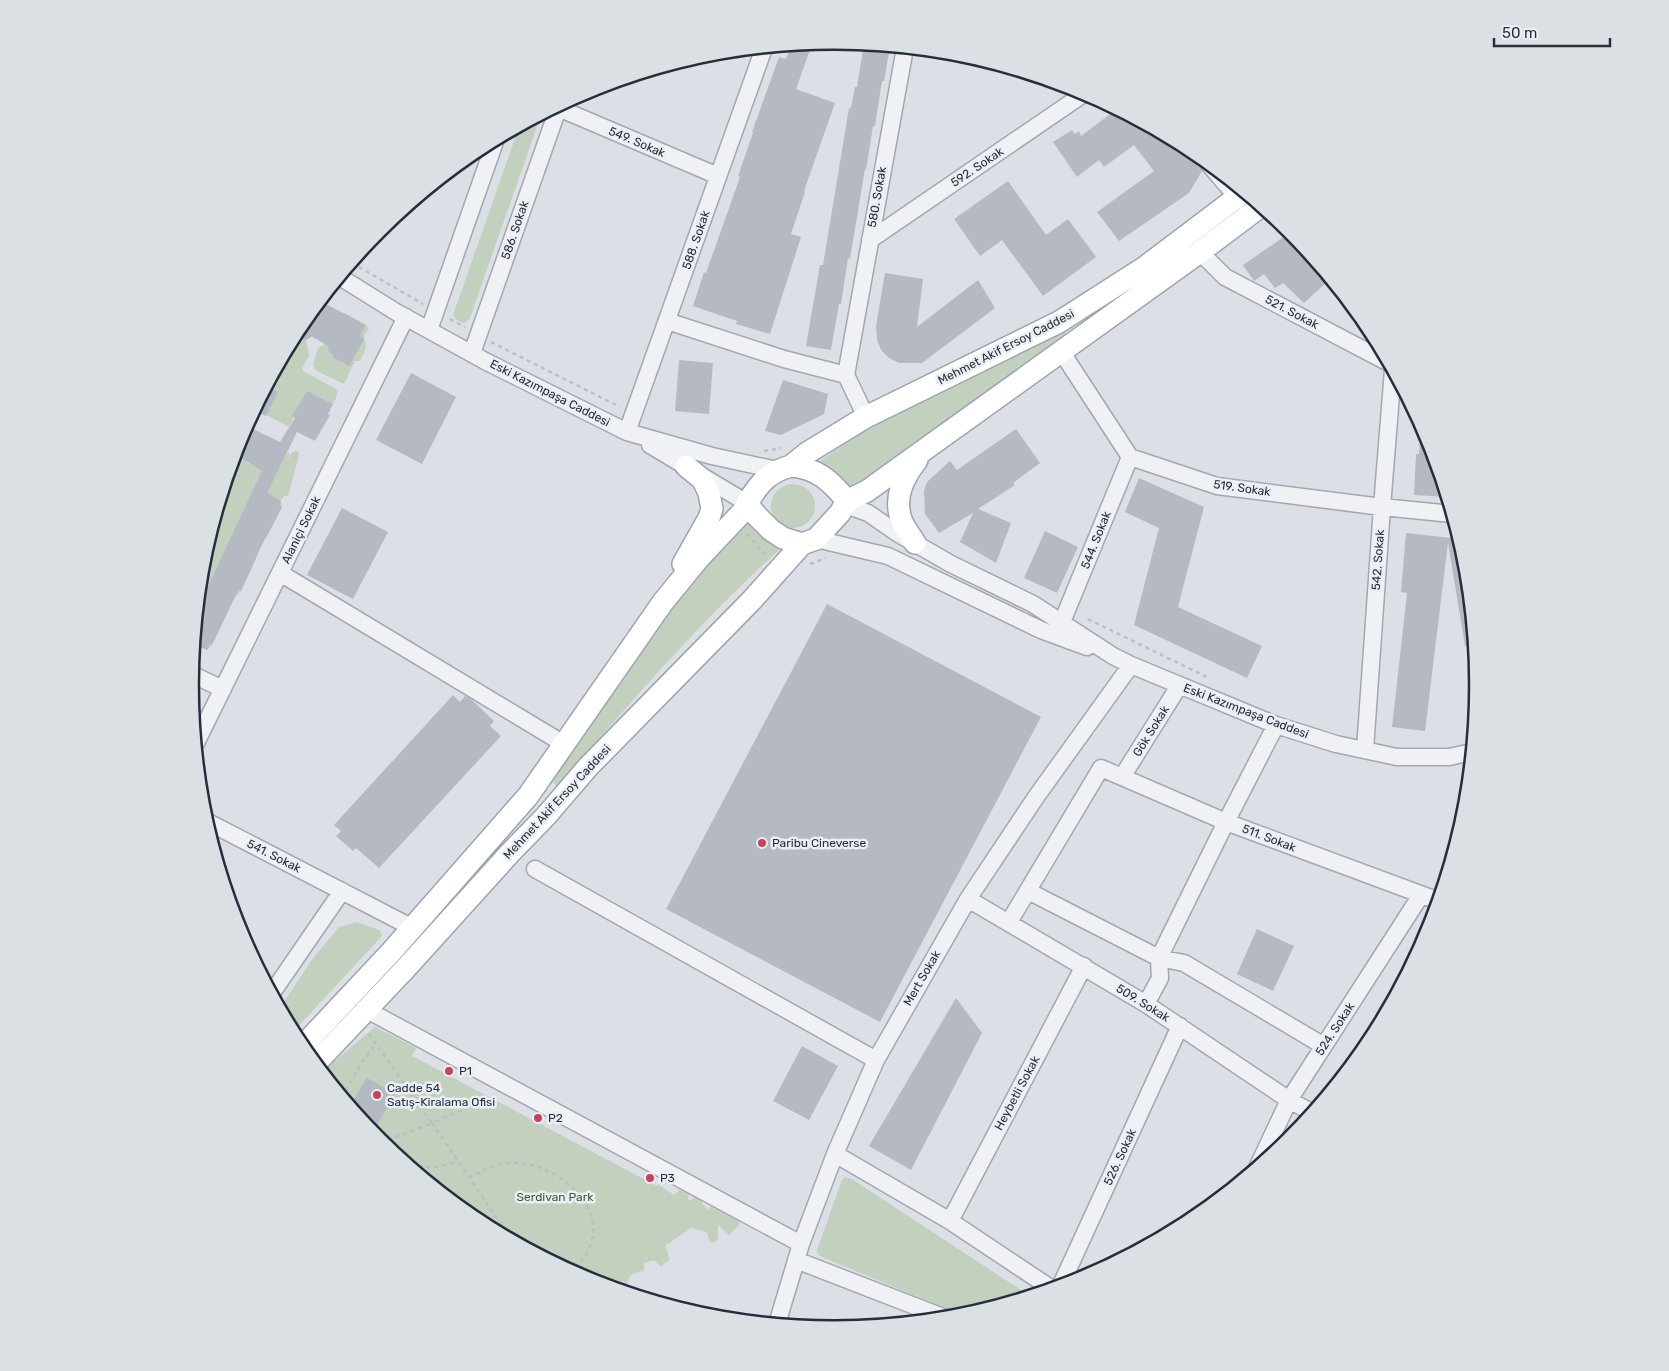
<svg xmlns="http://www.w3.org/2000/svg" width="1669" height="1371" font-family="Rubik,sans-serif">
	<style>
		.green { fill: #c2d0bd }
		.building { fill: #b4b9c2 }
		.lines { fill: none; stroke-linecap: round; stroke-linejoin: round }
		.minor-casing { stroke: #a2a7b0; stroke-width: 19 }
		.major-casing { stroke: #9ca4b1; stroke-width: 24 }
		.path { stroke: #bbbec4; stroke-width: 2.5; stroke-dasharray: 4 4; stroke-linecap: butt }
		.minor { stroke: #eff1f4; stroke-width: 16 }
		.major { stroke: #fff; stroke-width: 21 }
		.poi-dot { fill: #ca4257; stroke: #ebeff4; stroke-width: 2 }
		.labels { text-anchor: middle; stroke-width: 5; stroke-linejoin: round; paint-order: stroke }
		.street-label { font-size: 12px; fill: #262e3c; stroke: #ebeff4 }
		.poi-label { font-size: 12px; fill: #262e3c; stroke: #ebeff4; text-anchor: start }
		.park-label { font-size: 12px; fill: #3b5734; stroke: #ebeff4 }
		.rim { fill: none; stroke: #262e3c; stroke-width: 2.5 }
	</style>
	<rect width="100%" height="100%" fill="#dce0e6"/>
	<path class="green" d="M 539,116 L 540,118 L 470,318 L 465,323 L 458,321 L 453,315 L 519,127 Z
		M 320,301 L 343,315 L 345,313 L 366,325 L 369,329 L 364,336 L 366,348 L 360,361 L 355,361 L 344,384 L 315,370 L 313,363 L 318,348 L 325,344 L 320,330 L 315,339 L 312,337 L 306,340 L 309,356 L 302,368 L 303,371 L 336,389 L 338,390 L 336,398 L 333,404 L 307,391 L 292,416 L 294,417 L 289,427 L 266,415 L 278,392 L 267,387 L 299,327 Z
		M 1060,327 L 1066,335 L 850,489 L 814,465 L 871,426 Z
		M 242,435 L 248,439 L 239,458 L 264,472 L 275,475 L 288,452 L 290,455 L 285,463 L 293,452 L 296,451 L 299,452 L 299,455 L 288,496 L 284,496 L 281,500 L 282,507 L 266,538 L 256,553 L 256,559 L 241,591 L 236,596 L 213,584 L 212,645 L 207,650 L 194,644 L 203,560 Z
		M771 506a22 22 0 1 1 44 0a22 22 0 1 1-44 0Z
		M 745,521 L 779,550 C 699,622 629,705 557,786 L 549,779 L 636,647 Z
		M 357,922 L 379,930 L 382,936 L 293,1032 L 280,1008 L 311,961 L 339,927 Z
		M 375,1027 L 416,1048 L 412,1056 L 657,1186 L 658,1184 L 674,1195 L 682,1188 L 689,1195 L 688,1200 L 691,1200 L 695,1196 L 703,1201 L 702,1204 L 707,1208 L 707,1211 L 711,1206 L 720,1201 L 738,1213 L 739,1225 L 729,1235 L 718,1225 L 718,1240 L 711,1243 L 706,1232 L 691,1228 L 665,1246 L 670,1259 L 661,1267 L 654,1260 L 644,1263 L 644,1271 C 629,1274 629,1275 626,1290 L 617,1282 L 613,1288 L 588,1281 L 476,1221 L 379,1141 L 322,1072 Z
		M 845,1177 L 852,1179 L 1030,1296 L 964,1316 L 822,1257 L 818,1254 L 817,1250 L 842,1180 Z"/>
	<path class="building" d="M 812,44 L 796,89 L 835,103 L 804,191 L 805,192 L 791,234 L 801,237 L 770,334 L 736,324 L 737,321 L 693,306 L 704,272 L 706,273 L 740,177 L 738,176 L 753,133 L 752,132 L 779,57 L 786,59 L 791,46 Z
		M 864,44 L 890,47 L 884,81 L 882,81 L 875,126 L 873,126 L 866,170 L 865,169 L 850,259 L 848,258 L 841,304 L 839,304 L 831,350 L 806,346 L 820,265 L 823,265 L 849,108 L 851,108 L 855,87 L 857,87 Z
		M 1117,109 L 1177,141 L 1202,171 L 1189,193 L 1119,241 L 1097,212 L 1154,171 L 1134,145 L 1104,167 L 1099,160 L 1077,177 L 1053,142 L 1072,130 L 1075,134 L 1079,131 L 1081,136 Z
		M 1008,181 L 1046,235 L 1068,219 L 1096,257 L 1043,296 L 1002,240 L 980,256 L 954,219 Z
		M 1291,232 L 1330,279 L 1304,303 L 1283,283 L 1275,288 L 1264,274 L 1254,281 L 1243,265 Z
		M 885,273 L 923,279 L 917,327 L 978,280 L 995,308 L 922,363 L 899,363 L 889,358 L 881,350 L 877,340 L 876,326 Z
		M 320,301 L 366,325 L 360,336 L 364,339 L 349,366 L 334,358 L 333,355 L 329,352 L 328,346 L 312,336 L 305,340 L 295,335 L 299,327 Z
		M 679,360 L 713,363 L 709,414 L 675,411 Z
		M 411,373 L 456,397 L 422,464 L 376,440 Z
		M 783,380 L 828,394 L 824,414 L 781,435 L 765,431 Z
		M 267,387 L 278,392 L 266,416 L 254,411 Z
		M 307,391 L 333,404 L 328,414 L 330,415 L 315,441 L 297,432 L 267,493 L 281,501 L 279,505 L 282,507 L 266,538 L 265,538 L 241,591 L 239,590 L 236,595 L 212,645 L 210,644 L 207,650 L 194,644 L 199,598 L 202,599 L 262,471 L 239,457 L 253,429 L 280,442 L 295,418 L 292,416 Z
		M 1421,423 L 1430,439 L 1447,497 L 1414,495 L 1416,454 L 1419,454 Z
		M 1016,429 L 1040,463 L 1013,483 L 1015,485 L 978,509 L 1011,523 L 996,563 L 960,542 L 973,513 L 939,533 L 925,514 L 924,491 L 927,482 L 950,461 L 957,470 Z
		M 1139,478 L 1204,507 L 1178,607 L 1262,646 L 1247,678 L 1134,625 L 1159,528 L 1125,512 Z
		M 342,508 L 388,532 L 353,599 L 307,575 Z
		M 1045,531 L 1078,547 L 1057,593 L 1024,578 Z
		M 1406,533 L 1460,539 L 1466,560 L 1475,645 L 1465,646 L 1448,543 L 1425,731 L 1392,727 L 1407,593 L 1401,592 Z
		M 827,604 L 1041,717 L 880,1022 L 666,909 Z
		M 453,695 L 460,702 L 465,696 L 472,700 L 494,721 L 490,726 L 501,736 L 379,868 L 356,848 L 353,851 L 336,836 L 341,831 L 334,825 Z
		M 1257,929 L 1294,946 L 1273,991 L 1237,974 Z
		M 956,998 L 982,1033 L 911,1170 L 869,1146 Z
		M 802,1046 L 838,1066 L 809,1120 L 773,1101 Z
		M 367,1078 L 395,1094 L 377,1125 L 354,1111 L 350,1106 Z"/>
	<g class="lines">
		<g class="minor-casing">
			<path id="minor" d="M 556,107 L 718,176
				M 1207,162 L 1237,197
				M 870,240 L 1085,93
				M 1200,252 L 1225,277 L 1389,363
				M 340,277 L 396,312 L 485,361 L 627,432 L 712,456 L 777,470
				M 667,321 L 784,359 L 846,375
				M 429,330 L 496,139
				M 1061,351 L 1130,457 L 1217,486 L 1382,507 L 1452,514
				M 472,353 L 559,106
				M 866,417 L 846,375 L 905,48
				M 627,432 L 764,48
				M 650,445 L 747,503
				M 846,505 L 868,513 L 897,533 L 951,564 L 1033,604 L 1113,656 L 1131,665 L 1276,725 L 1336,744 L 1397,757 L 1449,757 L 1472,752
				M 816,539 L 888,556 L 1041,630 L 1087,647
				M 280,573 L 564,744
				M 1062,622 L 1130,457
				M 191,674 L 223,689
				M 196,743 L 406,317
				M 1365,750 L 1382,507 L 1393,370
				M 1122,777 L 1179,686
				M 206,821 L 413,928
				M 535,869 L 876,1060
				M 1028,891 L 1159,958 L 1184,963 L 1324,1046
				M 968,899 L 1146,1004 L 1289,1100 L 1313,1113
				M 1009,922 L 1101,768 L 1226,822 L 1439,901
				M 272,993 L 342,891
				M 1146,1004 L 1160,978 L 1159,958 L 1226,822 L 1276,725
				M 367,1010 L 801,1244
				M 835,1154 L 950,1221 L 1052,1289
				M 1257,1168 L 1289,1100 L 1421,895
				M 950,1221 L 1084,966
				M 796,1260 L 948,1319
				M 1060,1287 L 1180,1026
				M 777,1324 L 801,1244 L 835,1154 L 876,1060 L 968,899 L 1036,797 L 1131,665"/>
		</g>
		<g class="major-casing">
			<path id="major" d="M 791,466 L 807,453 L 866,417 L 1059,322 L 1145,267 L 1244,192
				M 791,466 C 817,468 831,481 847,501 L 840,513 L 816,539 L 802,544 L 783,538 L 771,530 L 756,515 L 747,503 C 759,484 768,472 791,466 Z
				M 847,501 L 867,491 L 938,440 L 1200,252 L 1261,206
				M 915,543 C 911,536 904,528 901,519 C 894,497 903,478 917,460
				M 683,564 L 709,518 L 712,509 L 709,493 L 703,480 L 686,466
				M 302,1047 L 392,951 L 528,796 L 663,602 L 699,558 L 748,506
				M 315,1064 L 406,968 L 510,853 L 546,816 L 588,767 L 752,600 L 802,544"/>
		</g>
		<path class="path" d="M 352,263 L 423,304
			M 450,319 L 465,327
			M 491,342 L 620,407
			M 764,451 L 781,448
			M 747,534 L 768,557
			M 810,564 L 826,558
			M 1088,619 L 1209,678
			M 369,1034 L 432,1123 L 381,1143
			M 342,1097 L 362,1062 L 376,1044
			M 491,1098 L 432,1123 L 511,1239
			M 403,1161 C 421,1169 439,1169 457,1161
			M 469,1178 C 483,1170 499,1162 516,1163 C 552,1163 602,1200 592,1240 C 589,1253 580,1263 571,1272"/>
		<use href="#minor" class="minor"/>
		<use href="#major" class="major"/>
	</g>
	<g class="poi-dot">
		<circle cx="762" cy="843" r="5"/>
		<circle cx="449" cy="1071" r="5"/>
		<circle cx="377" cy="1095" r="5"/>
		<circle cx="538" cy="1118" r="5"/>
		<circle cx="650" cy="1178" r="5"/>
	</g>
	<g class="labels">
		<g class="street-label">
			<text transform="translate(637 142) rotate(23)" y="4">549. Sokak</text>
			<text transform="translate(977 167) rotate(-34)" y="4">592. Sokak</text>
			<text transform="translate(877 197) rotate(-80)" y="4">580. Sokak</text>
			<text transform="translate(515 230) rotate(-71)" y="4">586. Sokak</text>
			<text transform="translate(696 240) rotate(-71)" y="4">588. Sokak</text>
			<text transform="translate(1292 312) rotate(28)" y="4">521. Sokak</text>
			<text transform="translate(1006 347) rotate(-27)" y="4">Mehmet Akif Ersoy Caddesi</text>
			<text transform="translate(550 393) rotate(27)" y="4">Eski Kazımpaşa Caddesi</text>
			<text transform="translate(1242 488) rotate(8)" y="4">519. Sokak</text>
			<text transform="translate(301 530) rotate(-64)" y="4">Alaniçi Sokak</text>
			<text transform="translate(1096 540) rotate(-68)" y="4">544. Sokak</text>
			<text transform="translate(1378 560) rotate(-86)" y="4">542. Sokak</text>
			<text transform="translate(1246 711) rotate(21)" y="4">Eski Kazımpaşa Caddesi</text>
			<text transform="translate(1151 731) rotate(-58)" y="4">Gök Sokak</text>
			<text transform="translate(557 802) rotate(-47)" y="4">Mehmet Akif Ersoy Caddesi</text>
			<text transform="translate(1269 838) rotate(21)" y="4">511. Sokak</text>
			<text transform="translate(274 856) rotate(27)" y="4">541. Sokak</text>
			<text transform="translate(922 978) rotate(-60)" y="4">Mert Sokak</text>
			<text transform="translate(1143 1003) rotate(32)" y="4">509. Sokak</text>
			<text transform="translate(1335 1029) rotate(-57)" y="4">524. Sokak</text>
			<text transform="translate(1017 1093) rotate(-62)" y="4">Heybetli Sokak</text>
			<text transform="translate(1120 1157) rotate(-65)" y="4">526. Sokak</text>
		</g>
		<g class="poi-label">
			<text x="772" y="847">Paribu Cineverse</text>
			<text x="459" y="1075">P1</text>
			<text x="387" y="1092">Cadde 54<tspan x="387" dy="14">Satış-Kiralama Ofisi</tspan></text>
			<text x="548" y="1122">P2</text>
			<text x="660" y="1182">P3</text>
		</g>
		<g class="park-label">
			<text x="555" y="1201">Serdivan Park</text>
		</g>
	</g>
	<path d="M0 0H1669V1371H0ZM199 685a635 635 0 1 1 1270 0a635 635 0 1 1-1270 0Z" fill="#dbe0e5" fill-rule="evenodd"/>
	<path class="rim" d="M199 685a635 635 0 1 1 1270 0a635 635 0 1 1-1270 0Z"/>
	<path d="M1494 38v8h116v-8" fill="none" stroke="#262e3c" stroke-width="2.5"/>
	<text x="1502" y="38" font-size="15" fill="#262e3c" stroke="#ebeff4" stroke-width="4" paint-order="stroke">50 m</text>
</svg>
